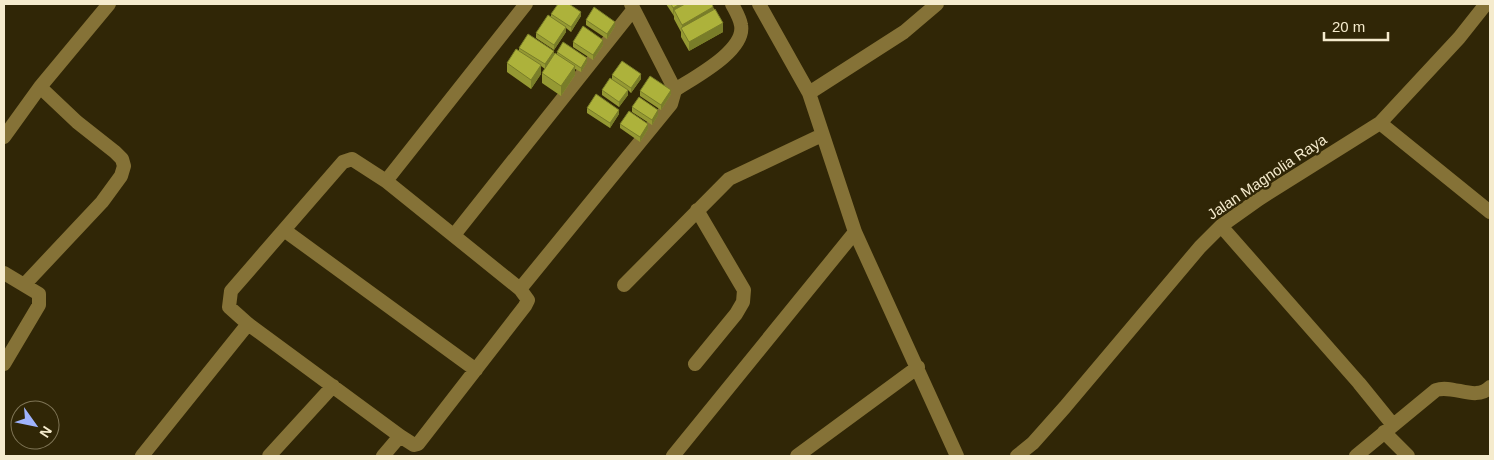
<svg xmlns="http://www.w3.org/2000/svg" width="1494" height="460" font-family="Helvetica,sans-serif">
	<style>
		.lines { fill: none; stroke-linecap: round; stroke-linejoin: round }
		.minor { stroke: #857237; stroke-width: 14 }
		.wall { fill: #959933 }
		.shaded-wall { fill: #797d29 }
		.building { fill: #adb23b; stroke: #797d29 }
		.labels { text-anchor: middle; stroke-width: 5; stroke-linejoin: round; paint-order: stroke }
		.street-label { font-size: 15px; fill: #f5ebcd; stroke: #302606 }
	</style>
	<rect width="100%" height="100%" fill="#302606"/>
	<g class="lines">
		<path class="minor" d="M 759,4 L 809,93 L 855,232 L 957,456
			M 675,90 C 693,78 746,51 741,25 C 740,18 735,10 732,4
			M 809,93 L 904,32 L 937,4
			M 1380,123 L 1490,212
			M 4,137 L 40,87 L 109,4
			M 386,181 L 526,4
			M 1221,226 L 1359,383 L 1393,425
			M 284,230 L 476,370
			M 454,235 L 633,10
			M 4,273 L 39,294 L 39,305 L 4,364
			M 24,285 L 102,202 L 121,176 L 124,166 L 122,159 L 115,152 L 77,122 L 40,87
			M 624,285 L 729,179 L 822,135
			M 695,364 L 736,314 L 743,302 L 744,290 L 697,210
			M 1384,432 L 1408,456
			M 400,436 L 248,324 L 229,307 L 231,291 L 343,162 L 352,159 L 386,181 L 520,289
			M 142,456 L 248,324
			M 269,456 L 333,386
			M 383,456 L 400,436 L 414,445 L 418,444 L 525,306 L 528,300 L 520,289 L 671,104 L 675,90 L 631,4
			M 673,456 L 855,232
			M 797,456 L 918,367
			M 1017,456 L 1033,443 L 1065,407 L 1200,247 L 1221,226 L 1259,199 L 1380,123 L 1459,38 L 1486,4
			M 1356,456 L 1436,390 C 1453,384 1476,402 1490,387"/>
	</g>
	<path class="wall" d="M 666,4 L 712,4 L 723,32 L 689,51 L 681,37 L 681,32 L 674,19 L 674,16 Z
		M 551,14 L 581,16 L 571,32 L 566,28 L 566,32 L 554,50 L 536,38 L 536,33 L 551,17 Z
		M 586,20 L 615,26 L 607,39 L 586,25 Z
		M 573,42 L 603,45 L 593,60 L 573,47 Z
		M 519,48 L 554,55 L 557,54 L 557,52 L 587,62 L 581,72 L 575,69 L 575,75 L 561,96 L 542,83 L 542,73 L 545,69 L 541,66 L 541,74 L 531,89 L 507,72 L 507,63 L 519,51 Z
		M 612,75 L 641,79 L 631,93 L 628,90 L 628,95 L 619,107 L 602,95 L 602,90 L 612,79 Z
		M 640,91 L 671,94 L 661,110 L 640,96 Z
		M 632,107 L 658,115 L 652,125 L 632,112 Z
		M 587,108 L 619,114 L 610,128 L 587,113 Z
		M 620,124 L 648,129 L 640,142 L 620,128 Z"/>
	<path class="shaded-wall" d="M 680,4 L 696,4 L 674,10 L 673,17 L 673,8 Z
		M 713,7 L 713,16 L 682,29 L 682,25 Z
		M 581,12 L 581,16 L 571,32 L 571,27 Z
		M 615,22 L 615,26 L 607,39 L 607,34 Z
		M 723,23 L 723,32 L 689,51 L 689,42 Z
		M 566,27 L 566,32 L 554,50 L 554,45 Z
		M 603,40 L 603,45 L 593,60 L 593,55 Z
		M 554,51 L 554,55 L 545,69 L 545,64 Z
		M 587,58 L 587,62 L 581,72 L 581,68 Z
		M 541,65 L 541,74 L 531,89 L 531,80 Z
		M 575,66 L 575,75 L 561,96 L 561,86 Z
		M 641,74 L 641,79 L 631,93 L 631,88 Z
		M 628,90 L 628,95 L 619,107 L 619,102 Z
		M 671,90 L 671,94 L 661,110 L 661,105 Z
		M 619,110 L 619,114 L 610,128 L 610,123 Z
		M 658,110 L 658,115 L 652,125 L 652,120 Z
		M 648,124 L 648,129 L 640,142 L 640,137 Z"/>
	<path class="building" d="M 558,4 L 569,4 L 581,12 L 571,27 L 551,14 Z
		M 671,4 L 680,4 L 673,8 Z
		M 685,4 L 712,4 L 713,7 L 682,25 L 674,10 Z
		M 594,7 L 615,22 L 607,34 L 586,20 Z
		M 715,9 L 723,23 L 689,42 L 681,28 Z
		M 548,15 L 566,27 L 554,45 L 536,33 Z
		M 583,26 L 603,40 L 593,55 L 573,42 Z
		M 528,34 L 554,51 L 545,64 L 519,48 Z
		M 563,42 L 587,58 L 581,68 L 557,52 Z
		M 516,49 L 541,65 L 531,80 L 507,63 Z
		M 555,53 L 575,66 L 561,86 L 542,73 Z
		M 622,61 L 641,74 L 631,88 L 612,75 Z
		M 650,76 L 671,90 L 661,105 L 640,91 Z
		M 610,78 L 628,90 L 619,102 L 602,90 Z
		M 596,94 L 619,110 L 610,123 L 587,108 Z
		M 639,97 L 658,110 L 652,120 L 632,107 Z
		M 629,111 L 648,124 L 640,137 L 620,124 Z"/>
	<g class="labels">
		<g class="street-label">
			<text transform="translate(1267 177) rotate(-34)" y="5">Jalan Magnolia Raya</text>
		</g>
	</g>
	<rect width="1494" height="460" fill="none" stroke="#f5ebcd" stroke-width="10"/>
	<g transform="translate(35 425) rotate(123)"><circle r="24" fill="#302606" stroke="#7f7556"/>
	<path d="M0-4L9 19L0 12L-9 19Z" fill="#9fb3fd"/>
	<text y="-8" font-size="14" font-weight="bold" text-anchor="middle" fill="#f5ebcd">N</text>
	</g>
	<path d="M1324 32v8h64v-8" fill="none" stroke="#f5ebcd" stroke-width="2.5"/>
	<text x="1332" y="32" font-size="15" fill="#f5ebcd" stroke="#302606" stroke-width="4" paint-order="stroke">20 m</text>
</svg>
